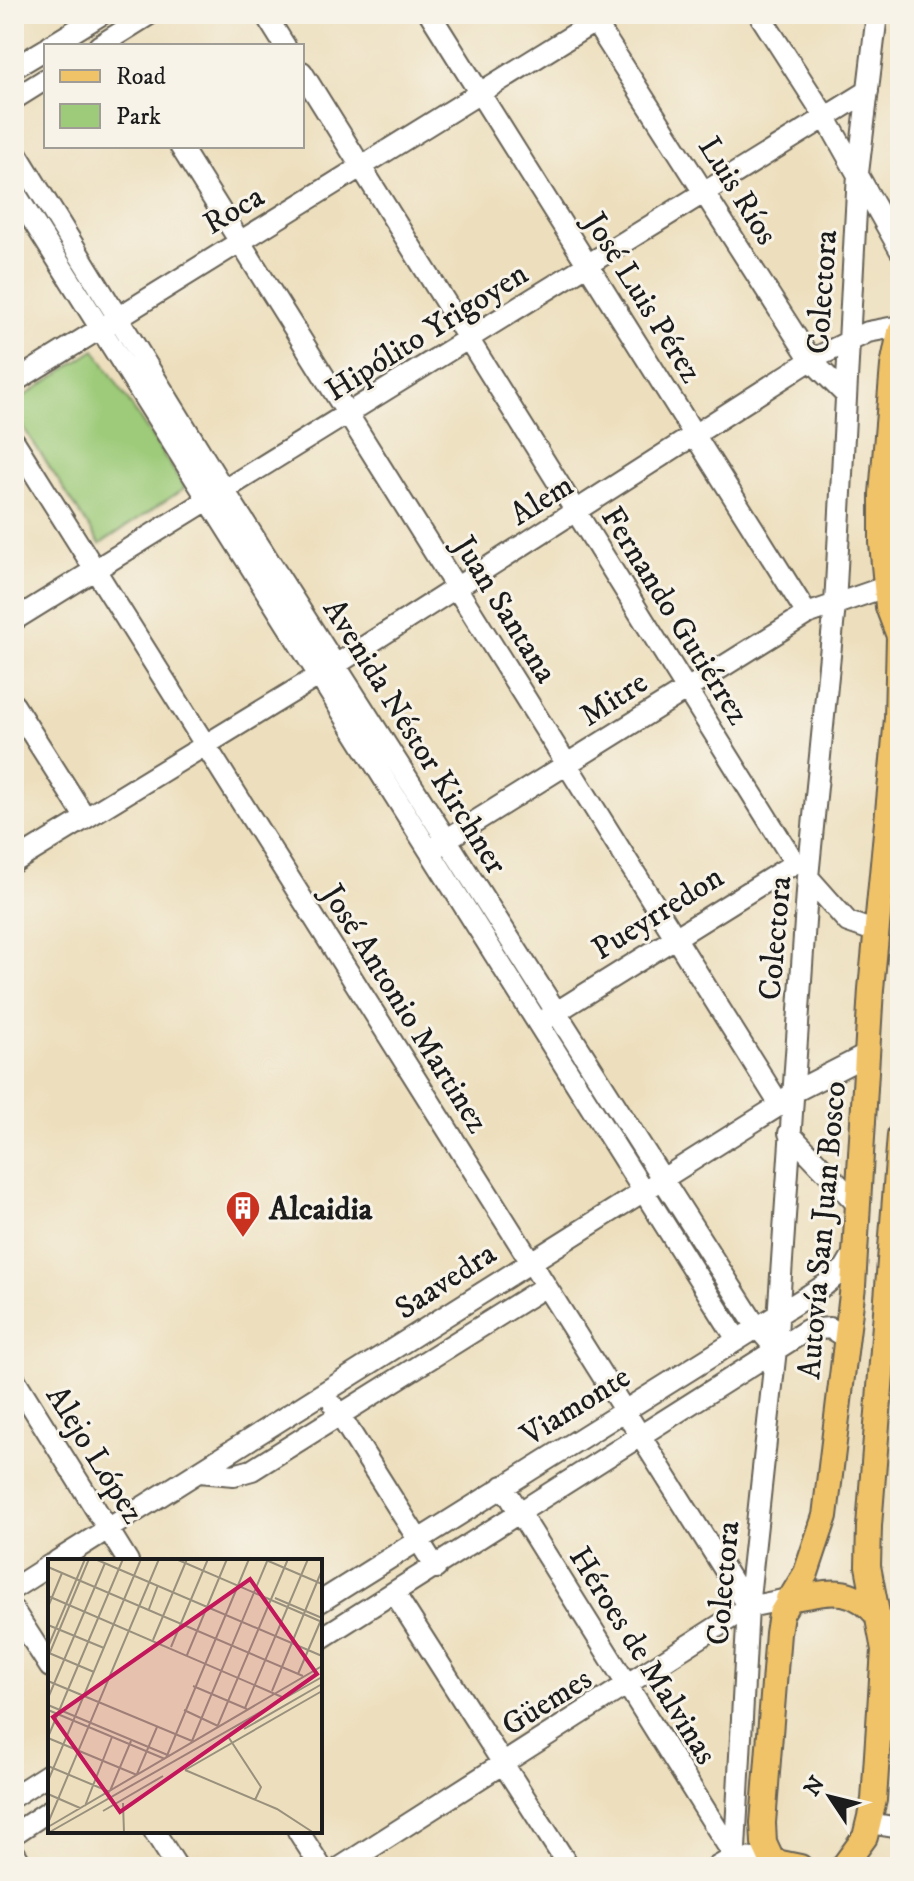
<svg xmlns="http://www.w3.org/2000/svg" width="914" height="1881" font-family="'IM FELL DW Pica',serif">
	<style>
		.green { fill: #9dcb79; stroke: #5c744a; stroke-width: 2 }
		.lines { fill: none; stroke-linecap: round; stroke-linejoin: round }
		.minor-casing { stroke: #656054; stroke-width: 24 }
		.major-casing { stroke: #656054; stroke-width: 28 }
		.minor { stroke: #fff; stroke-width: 20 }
		.major { stroke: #f1c369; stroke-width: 24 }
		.labels { text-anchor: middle; stroke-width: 6; stroke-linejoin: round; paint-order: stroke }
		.street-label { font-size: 32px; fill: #1c1c1c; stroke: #f7f3e8 }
		.poi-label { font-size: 32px; font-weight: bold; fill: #1c1c1c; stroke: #f7f3e8; text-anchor: start }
		.inset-road { fill: none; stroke: #99917d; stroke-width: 2 }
		.view { fill: #c2185b; fill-opacity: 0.15; stroke: #c2185b; stroke-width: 4 }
		.inset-edge { fill: none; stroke: #1c1c1c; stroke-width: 4 }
	</style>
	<rect width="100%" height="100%" fill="#f7f3e8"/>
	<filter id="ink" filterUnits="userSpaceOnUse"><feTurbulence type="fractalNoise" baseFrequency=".0125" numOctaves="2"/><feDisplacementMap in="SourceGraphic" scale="16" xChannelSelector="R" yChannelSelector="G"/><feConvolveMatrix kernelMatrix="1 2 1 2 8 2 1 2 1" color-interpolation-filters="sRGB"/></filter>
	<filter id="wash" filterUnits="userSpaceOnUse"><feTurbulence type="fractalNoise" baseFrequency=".006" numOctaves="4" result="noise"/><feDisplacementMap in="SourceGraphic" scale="32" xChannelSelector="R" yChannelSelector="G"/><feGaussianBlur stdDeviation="1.8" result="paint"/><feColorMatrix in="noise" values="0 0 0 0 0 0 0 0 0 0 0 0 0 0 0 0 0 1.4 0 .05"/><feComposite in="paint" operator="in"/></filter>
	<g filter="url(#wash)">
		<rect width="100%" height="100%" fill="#eddfbd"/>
		<path class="green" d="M 95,350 L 185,488 L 100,544 L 14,413 L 14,403 Z"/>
	</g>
	<g filter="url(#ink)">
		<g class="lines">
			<g class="minor-casing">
				<path id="minor" d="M 265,14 L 285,46
					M 430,14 L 807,614
					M 590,14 L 811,360 L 844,393
					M 759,14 L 826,118 L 900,250
					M 50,46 L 102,14
					M 99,46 L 150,14
					M 14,68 L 46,49
					M 302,72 L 795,863
					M 14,99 L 46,79
					M 180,146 L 780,1105
					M 14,149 L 224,490 L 756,1326 L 776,1349
					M 14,191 L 736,1338
					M 14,382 L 607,14
					M 14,441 L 748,1607
					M 14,620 L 868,91
					M 14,705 L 85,817
					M 436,846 L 807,614 L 885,587
					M 14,862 L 320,675 L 811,360 L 868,332 L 900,326
					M 808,877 L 848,922 L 877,932
					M 547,1018 L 795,863 L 806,863
					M 789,1133 L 858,1205
					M 14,1378 L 128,1561
					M 334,1406 L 436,1568
					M 199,1472 L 234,1475 L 252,1470 L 546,1286
					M 503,1486 L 734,1856
					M 57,1561 L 780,1105 L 792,1093 L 868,1054
					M 14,1588 L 50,1565
					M 395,1594 L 569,1867
					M 320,1602 L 825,1285 L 845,1268 L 855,1251
					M 14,1611 L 50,1667
					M 320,1639 L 807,1330 L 830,1328 L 846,1338
					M 14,1796 L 50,1773
					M 869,1823 L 900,1828
					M 154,1831 L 177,1867
					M 298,1831 L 321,1867
					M 14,1834 L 50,1810
					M 14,1852 L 23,1867
					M 341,1867 L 748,1607 L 788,1599
					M 717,1867 L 734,1857 L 771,1861
					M 734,1867 L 748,1607 L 776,1349 L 808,877 L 835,605 L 858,173 L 877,14"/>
			</g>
			<g class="major-casing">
				<path id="major" d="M 788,1599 C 828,1593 849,1582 878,1616
					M 771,1861 L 800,1867
					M 775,1867 L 764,1843 L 763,1823 L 778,1633 L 781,1614 L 806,1573 L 825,1516 L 853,1286 L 871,989 L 897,718 L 899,636 L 888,607 L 882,543 L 882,494 L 893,366 L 900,332
					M 843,1867 L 865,1837 L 874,1800 L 884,1650 L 868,1566 L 869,1526 L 900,1135"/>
			</g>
			<use href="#minor" class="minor"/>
			<use href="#major" class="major"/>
		</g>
	</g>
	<defs>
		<g id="building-pin" transform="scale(1.8)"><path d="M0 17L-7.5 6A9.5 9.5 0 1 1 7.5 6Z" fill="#c8321e" stroke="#f7f3e8"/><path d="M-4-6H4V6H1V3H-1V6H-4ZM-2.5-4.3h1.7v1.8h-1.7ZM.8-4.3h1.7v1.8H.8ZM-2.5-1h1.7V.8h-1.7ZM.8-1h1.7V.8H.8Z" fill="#fff"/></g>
	</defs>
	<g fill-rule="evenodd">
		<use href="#building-pin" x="243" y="1208"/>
	</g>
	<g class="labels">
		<g class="street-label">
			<text transform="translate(739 190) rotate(58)" y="11">Luis Ríos</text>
			<text transform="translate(233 209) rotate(-31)" y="11">Roca</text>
			<text transform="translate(821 292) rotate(-86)" y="11">Colectora</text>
			<text transform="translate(644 297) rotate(58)" y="11">José Luis Pérez</text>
			<text transform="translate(426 331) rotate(-32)" y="11">Hipólito Yrigoyen</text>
			<text transform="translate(541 499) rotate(-32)" y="11">Alem</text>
			<text transform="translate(506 609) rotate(58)" y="11">Juan Santana</text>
			<text transform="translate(676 615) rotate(58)" y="11">Fernando Gutiérrez</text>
			<text transform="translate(613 698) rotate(-33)" y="11">Mitre</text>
			<text transform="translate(416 736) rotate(58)" y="11">Avenida Néstor Kirchner</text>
			<text transform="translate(657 912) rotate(-32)" y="11">Pueyrredon</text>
			<text transform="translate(774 938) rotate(-85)" y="11">Colectora</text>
			<text transform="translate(406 1008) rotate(58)" y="11">José Antonio Martinez</text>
			<text transform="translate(821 1230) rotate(-85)" y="11">Autovía San Juan Bosco</text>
			<text transform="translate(445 1280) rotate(-33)" y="11">Saavedra</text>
			<text transform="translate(575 1405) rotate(-32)" y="11">Viamonte</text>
			<text transform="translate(96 1454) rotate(58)" y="11">Alejo López</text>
			<text transform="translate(722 1583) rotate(-85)" y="11">Colectora</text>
			<text transform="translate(644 1655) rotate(58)" y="11">Héroes de Malvinas</text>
			<text transform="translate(546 1701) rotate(-32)" y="11">Güemes</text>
		</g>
		<g class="poi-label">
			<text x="269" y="1219">Alcaidia</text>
		</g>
	</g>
	<g transform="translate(48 1559)">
		<rect width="274" height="274" fill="#eddfbd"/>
		<path class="inset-road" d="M 47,0 L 274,97M 128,0 L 274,63M 218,1 L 274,25M 0,8 L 255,117M 0,37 L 234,138M 227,39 L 274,59M 0,48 L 14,14M 101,50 L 110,26M 0,66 L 56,89M 105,81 L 139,0M 0,88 L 37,0M 123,88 L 160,0M 1,94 L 46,113M 139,96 L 179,0M 0,98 L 41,0M 250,115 L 273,61M 0,122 L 144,182M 145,127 L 199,150M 224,132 L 274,11M 0,139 L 57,4M 0,146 L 122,197M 197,149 L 260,0M 0,151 L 117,200M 136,151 L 170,167M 170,166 L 240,0M 196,170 L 274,125M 0,178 L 75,0M 0,179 L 89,216M 181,179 L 213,228 L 207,241M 144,182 L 220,0M 118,199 L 201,0M 0,207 L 62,233M 137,211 L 274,132M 137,211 L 229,250 L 266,274M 89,215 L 109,168M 0,222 L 93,0M 62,232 L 83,182M 0,235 L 32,249M 75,244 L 76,274M 37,247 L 64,178M 55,252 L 115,217M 0,264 L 111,0M 0,268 L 274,107M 0,274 L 274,118"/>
		<path class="view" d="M 202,20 L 269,115 L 72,253 L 5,158 Z"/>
		<rect width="274" height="274" class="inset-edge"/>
	</g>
	<rect width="914" height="1881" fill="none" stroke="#f7f3e8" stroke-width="48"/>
	<rect x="44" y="44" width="260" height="104" fill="#f7f3e8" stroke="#9f9d96" stroke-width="2"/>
	<rect x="60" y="70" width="40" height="12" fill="#f1c369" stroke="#9f9d96" stroke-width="2"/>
	<text x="116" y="84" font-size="24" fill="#1c1c1c">Road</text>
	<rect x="60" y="104" width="40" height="24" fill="#9dcb79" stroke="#9f9d96" stroke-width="2"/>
	<text x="116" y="124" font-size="24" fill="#1c1c1c">Park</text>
	<g transform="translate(830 1797) rotate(305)" stroke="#f7f3e8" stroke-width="6" paint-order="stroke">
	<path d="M0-6L14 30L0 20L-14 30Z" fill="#1c1c1c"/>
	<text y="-12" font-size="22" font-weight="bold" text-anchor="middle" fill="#1c1c1c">N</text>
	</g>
</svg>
